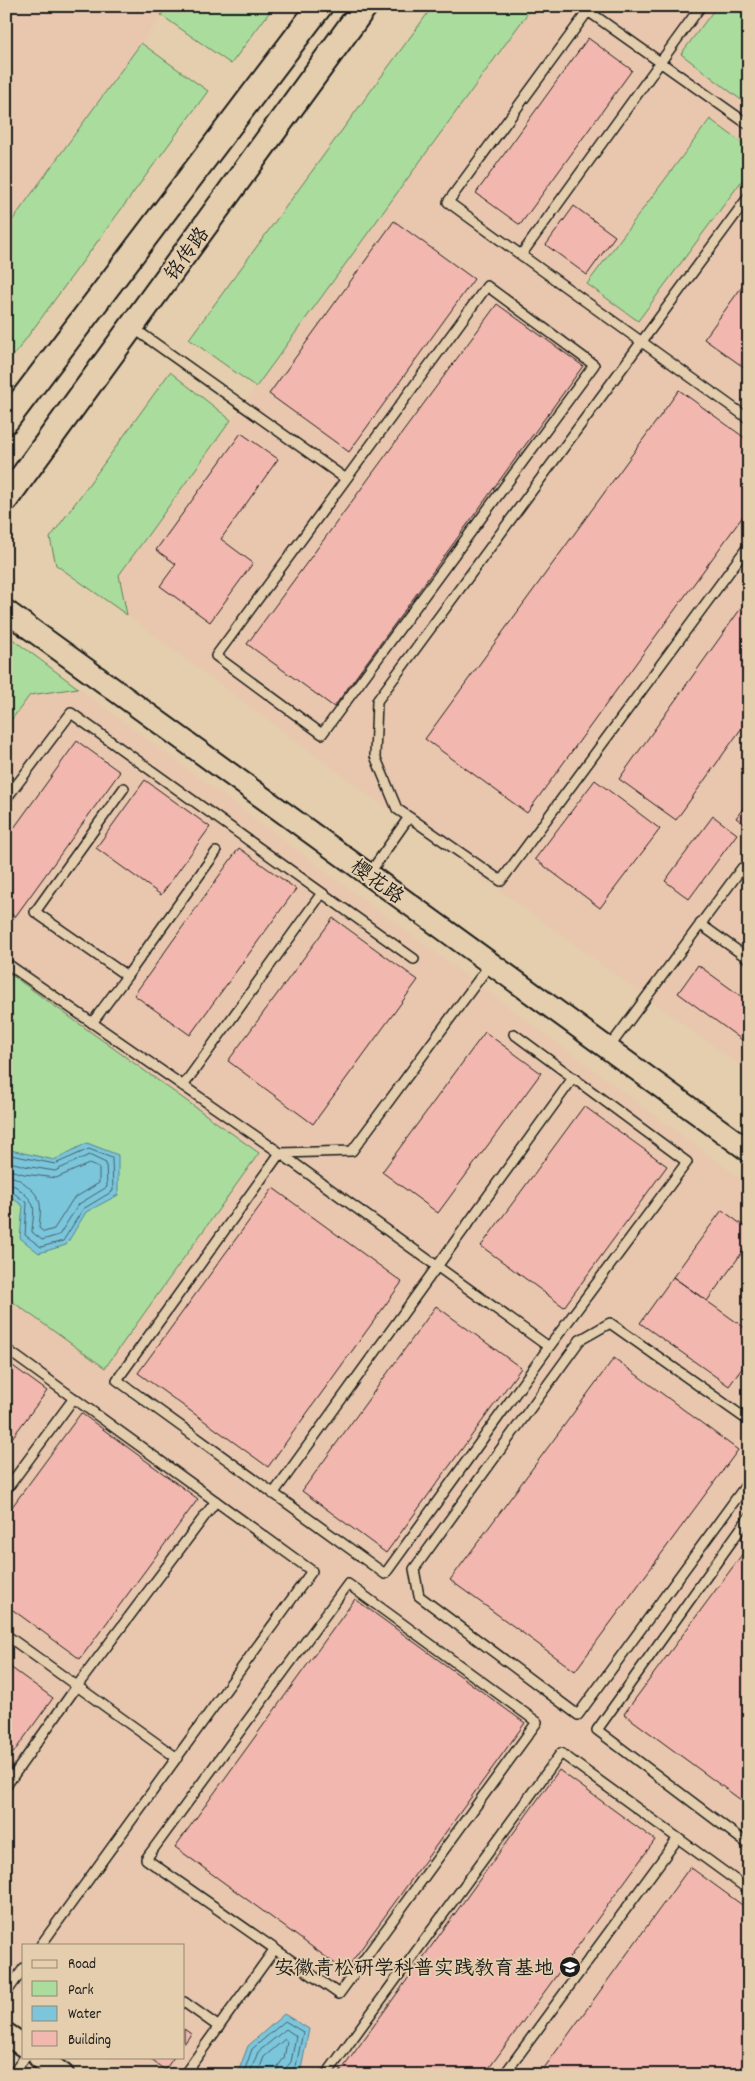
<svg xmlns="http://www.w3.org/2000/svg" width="755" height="2081" font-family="Dekko,'LXGW WenKai TC',sans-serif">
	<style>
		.built { fill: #e8c7ae }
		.green { fill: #a9dc9d; stroke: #627c5c }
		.water { fill: #7cc6dc; stroke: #56828f }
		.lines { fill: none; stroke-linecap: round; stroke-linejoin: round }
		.shore { stroke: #426069; stroke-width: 1 }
		.building { fill: #f2b7af; stroke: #1c1c1c }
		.service-casing { stroke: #1c1c1c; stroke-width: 12 }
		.tertiary-casing { stroke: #1c1c1c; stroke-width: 25 }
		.secondary-casing { stroke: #1c1c1c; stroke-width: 28 }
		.service { stroke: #e4cead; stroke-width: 9 }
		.tertiary { stroke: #e4cead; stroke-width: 21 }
		.secondary { stroke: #e4cead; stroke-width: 24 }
		.labels { text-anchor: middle; stroke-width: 4; stroke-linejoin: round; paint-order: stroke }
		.street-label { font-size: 20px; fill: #1c1c1c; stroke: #e4cead }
		.poi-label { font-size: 20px; fill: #1c1c1c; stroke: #e4cead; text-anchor: end }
	</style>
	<rect width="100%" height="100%" fill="#e4cead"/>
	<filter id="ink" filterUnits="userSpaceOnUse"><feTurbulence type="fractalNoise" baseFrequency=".02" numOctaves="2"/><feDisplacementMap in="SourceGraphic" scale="10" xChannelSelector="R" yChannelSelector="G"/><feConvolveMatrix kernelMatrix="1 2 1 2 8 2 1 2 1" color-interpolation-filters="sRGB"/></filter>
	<g filter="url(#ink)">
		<path class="built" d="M 6,6 L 168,6 L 6,229 Z
			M 533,6 L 749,6 L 749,1072 L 320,759 L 127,615 L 119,575 Z
			M 78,688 L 749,1185 L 749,2075 L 131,2075 L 107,2057 L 184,2057 L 184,1945 L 24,1945 L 24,1996 L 6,1984 L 6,727 L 30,695 Z"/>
		<path class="green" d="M 168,6 L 274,6 L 231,64 L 161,15 Z
			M 433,6 L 533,6 L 256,387 L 189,339 Z
			M 717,6 L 749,6 L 749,106 L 681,54 Z
			M 141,43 L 208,91 L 6,366 L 6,229 Z
			M 710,119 L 749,148 L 749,171 L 638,321 L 587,284 Z
			M 170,372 L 231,420 L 119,575 L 127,615 L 56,565 L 50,538 Z
			M 7,635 L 78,688 L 30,695 L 6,727 Z
			M 6,971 L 259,1153 L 105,1368 L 6,1297 Z"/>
		<path class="water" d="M 87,1143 L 118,1155 L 118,1195 L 86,1212 L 66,1245 L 39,1253 L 20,1238 L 23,1206 L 6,1193 L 6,1149 L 54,1160 Z
			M 284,2014 L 309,2029 L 301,2069 L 293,2075 L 237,2075 L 248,2046 Z"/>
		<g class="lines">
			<path class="shore" d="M 6,1154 L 55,1164 L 89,1149 L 112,1158 L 113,1191 L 83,1209 L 63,1241 L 41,1247 L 25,1235 L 27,1203 L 11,1191 L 6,1190
				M 6,1161 L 25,1166 L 55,1171 L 89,1155 L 106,1163 L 107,1187 L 79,1204 L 59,1235 L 42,1240 L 32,1232 C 33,1210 39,1205 20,1190 C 16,1186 12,1184 6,1183
				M 6,1169 L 24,1174 L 56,1178 L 89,1164 L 99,1168 L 99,1183 L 73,1199 L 54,1229 L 44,1232 L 39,1228 C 41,1205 44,1199 24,1183 C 18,1179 14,1176 6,1176
				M 243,2075 L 252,2049 L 285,2021 L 303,2032 L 296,2066 L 291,2070 L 291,2075
				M 249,2075 L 258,2052 L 286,2029 L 296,2036 L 291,2062 L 286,2068 L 284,2075
				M 257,2075 L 264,2057 L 285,2039 L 287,2042 L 284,2058 L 278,2066 L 277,2075"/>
		</g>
		<path class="building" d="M 588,38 L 632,70 L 520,225 L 476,193 Z
			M 574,206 L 615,236 L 587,275 L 546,245 Z
			M 394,221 L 474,279 L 349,452 L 269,394 Z
			M 749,277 L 749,371 L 704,339 Z
			M 497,304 L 583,366 L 334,707 L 247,644 Z
			M 679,390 L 749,441 L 749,508 L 527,813 L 425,739 Z
			M 241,433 L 278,459 L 221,539 L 253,563 L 210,622 L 160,586 L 176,564 L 156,550 Z
			M 749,597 L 749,718 L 676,820 L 619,779 Z
			M 77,741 L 120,772 L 15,917 L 6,910 L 6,839 Z
			M 145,780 L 210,827 L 161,895 L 96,848 Z
			M 595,780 L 660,829 L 600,908 L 535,859 Z
			M 749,800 L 749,827 L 736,818 Z
			M 713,816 L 737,834 L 689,899 L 665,881 Z
			M 239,848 L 296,889 L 190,1035 L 134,995 Z
			M 333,918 L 418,980 L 313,1124 L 228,1061 Z
			M 698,965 L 749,1002 L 749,1045 L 678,993 Z
			M 485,1032 L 541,1073 L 438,1213 L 382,1172 Z
			M 584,1106 L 667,1166 L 564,1307 L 481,1246 Z
			M 273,1188 L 402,1282 L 268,1467 L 138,1373 Z
			M 722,1210 L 749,1230 L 749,1243 L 707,1301 L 673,1277 Z
			M 673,1277 L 749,1331 L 749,1359 L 729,1386 L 640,1323 Z
			M 436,1306 L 521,1368 L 386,1553 L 302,1491 Z
			M 614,1358 L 738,1450 L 575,1671 L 450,1580 Z
			M 6,1361 L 47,1391 L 6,1446 Z
			M 81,1413 L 198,1499 L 80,1659 L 6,1605 L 6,1515 Z
			M 749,1545 L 749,1806 L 624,1714 Z
			M 355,1599 L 525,1723 L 345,1971 L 175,1847 Z
			M 6,1664 L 53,1698 L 6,1763 Z
			M 559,1770 L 655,1840 L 484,2075 L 338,2075 Z
			M 690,1867 L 749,1910 L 749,2075 L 539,2075 Z
			M 184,2029 L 191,2034 L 184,2044 Z
			M 147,2057 L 174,2057 L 165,2070 Z"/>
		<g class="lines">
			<g class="service-casing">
				<path id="service" d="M 701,6 L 521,255 L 749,419
					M 521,255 L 448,202 L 588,11 L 749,125
					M 132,327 L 346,479 L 487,286 L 594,365 L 322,734 L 216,656 L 346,479
					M 6,799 L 71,713 L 414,959
					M 409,817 L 501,881 L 749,545
					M 369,874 L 409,817 L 397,809 L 375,756 L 377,701 L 749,196
					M 700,924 L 749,959
					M 6,963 L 280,1153 L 549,1347 L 385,1574 L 117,1380 L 280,1153
					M 127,976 L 216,852
					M 92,1023 L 127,976 L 35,912 L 124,788
					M 514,1034 L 687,1162 L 549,1347
					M 608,1049 L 742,868 L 749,873
					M 183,1086 L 322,893
					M 280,1153 L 352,1151 L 491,963
					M 6,1349 L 312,1571 L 41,1945
					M 749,1421 L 610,1323 L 580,1340 L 414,1569 L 419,1596 L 578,1715 L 749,1481
					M 6,1490 L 74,1398
					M 273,1494 L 573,1078
					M 749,1517 L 597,1730 L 749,1845
					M 348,1584 L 537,1722 L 339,1994 L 146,1859 Z
					M 6,1635 L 177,1758
					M 6,1786 L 77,1686 L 216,1501
					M 6,1993 L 24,1968
					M 184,2002 L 219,2027
					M 12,2075 L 25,2057
					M 184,2075 L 274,1950
					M 326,2075 L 561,1753 L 749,1890
					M 504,2075 L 678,1838"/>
			</g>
			<g class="tertiary-casing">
				<path id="tertiary" d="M 6,611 L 749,1151
					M 6,2034 L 24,2046
					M 39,2057 L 63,2075"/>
			</g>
			<g class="secondary-casing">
				<path id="secondary" d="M 6,421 L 320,6
					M 6,499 L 365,6"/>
			</g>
			<use href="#service" class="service"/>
			<use href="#tertiary" class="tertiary"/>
			<use href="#secondary" class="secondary"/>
		</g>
	</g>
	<defs>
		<g id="school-disc" transform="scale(1.125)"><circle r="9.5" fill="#1c1c1c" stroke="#e4cead"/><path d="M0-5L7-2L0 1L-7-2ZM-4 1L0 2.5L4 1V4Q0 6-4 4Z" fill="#fff"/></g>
	</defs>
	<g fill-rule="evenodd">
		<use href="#school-disc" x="570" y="1967"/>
	</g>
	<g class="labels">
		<g class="street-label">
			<text transform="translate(186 253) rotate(-54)" y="7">铭传路</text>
			<text transform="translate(378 881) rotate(36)" y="7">樱花路</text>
		</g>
		<g class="poi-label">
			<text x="554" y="1974">安徽青松研学科普实践教育基地</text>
		</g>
	</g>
	<rect width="755" height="2081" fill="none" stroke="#e4cead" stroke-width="25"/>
	<rect x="12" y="12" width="730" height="2056" fill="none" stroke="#1c1c1c" stroke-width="2" filter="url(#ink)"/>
	<rect x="22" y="1944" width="162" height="115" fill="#e4cead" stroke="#948773"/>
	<rect x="32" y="1960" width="25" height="8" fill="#e4cead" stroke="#948773"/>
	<text x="68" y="1968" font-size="15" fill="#1c1c1c">Road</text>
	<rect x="32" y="1981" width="25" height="15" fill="#a9dc9d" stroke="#948773"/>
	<text x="68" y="1994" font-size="15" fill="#1c1c1c">Park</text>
	<rect x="32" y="2006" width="25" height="15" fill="#7cc6dc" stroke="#948773"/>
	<text x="68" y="2018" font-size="15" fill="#1c1c1c">Water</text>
	<rect x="32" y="2031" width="25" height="15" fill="#f2b7af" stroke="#948773"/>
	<text x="68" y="2044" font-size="15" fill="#1c1c1c">Building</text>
</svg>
